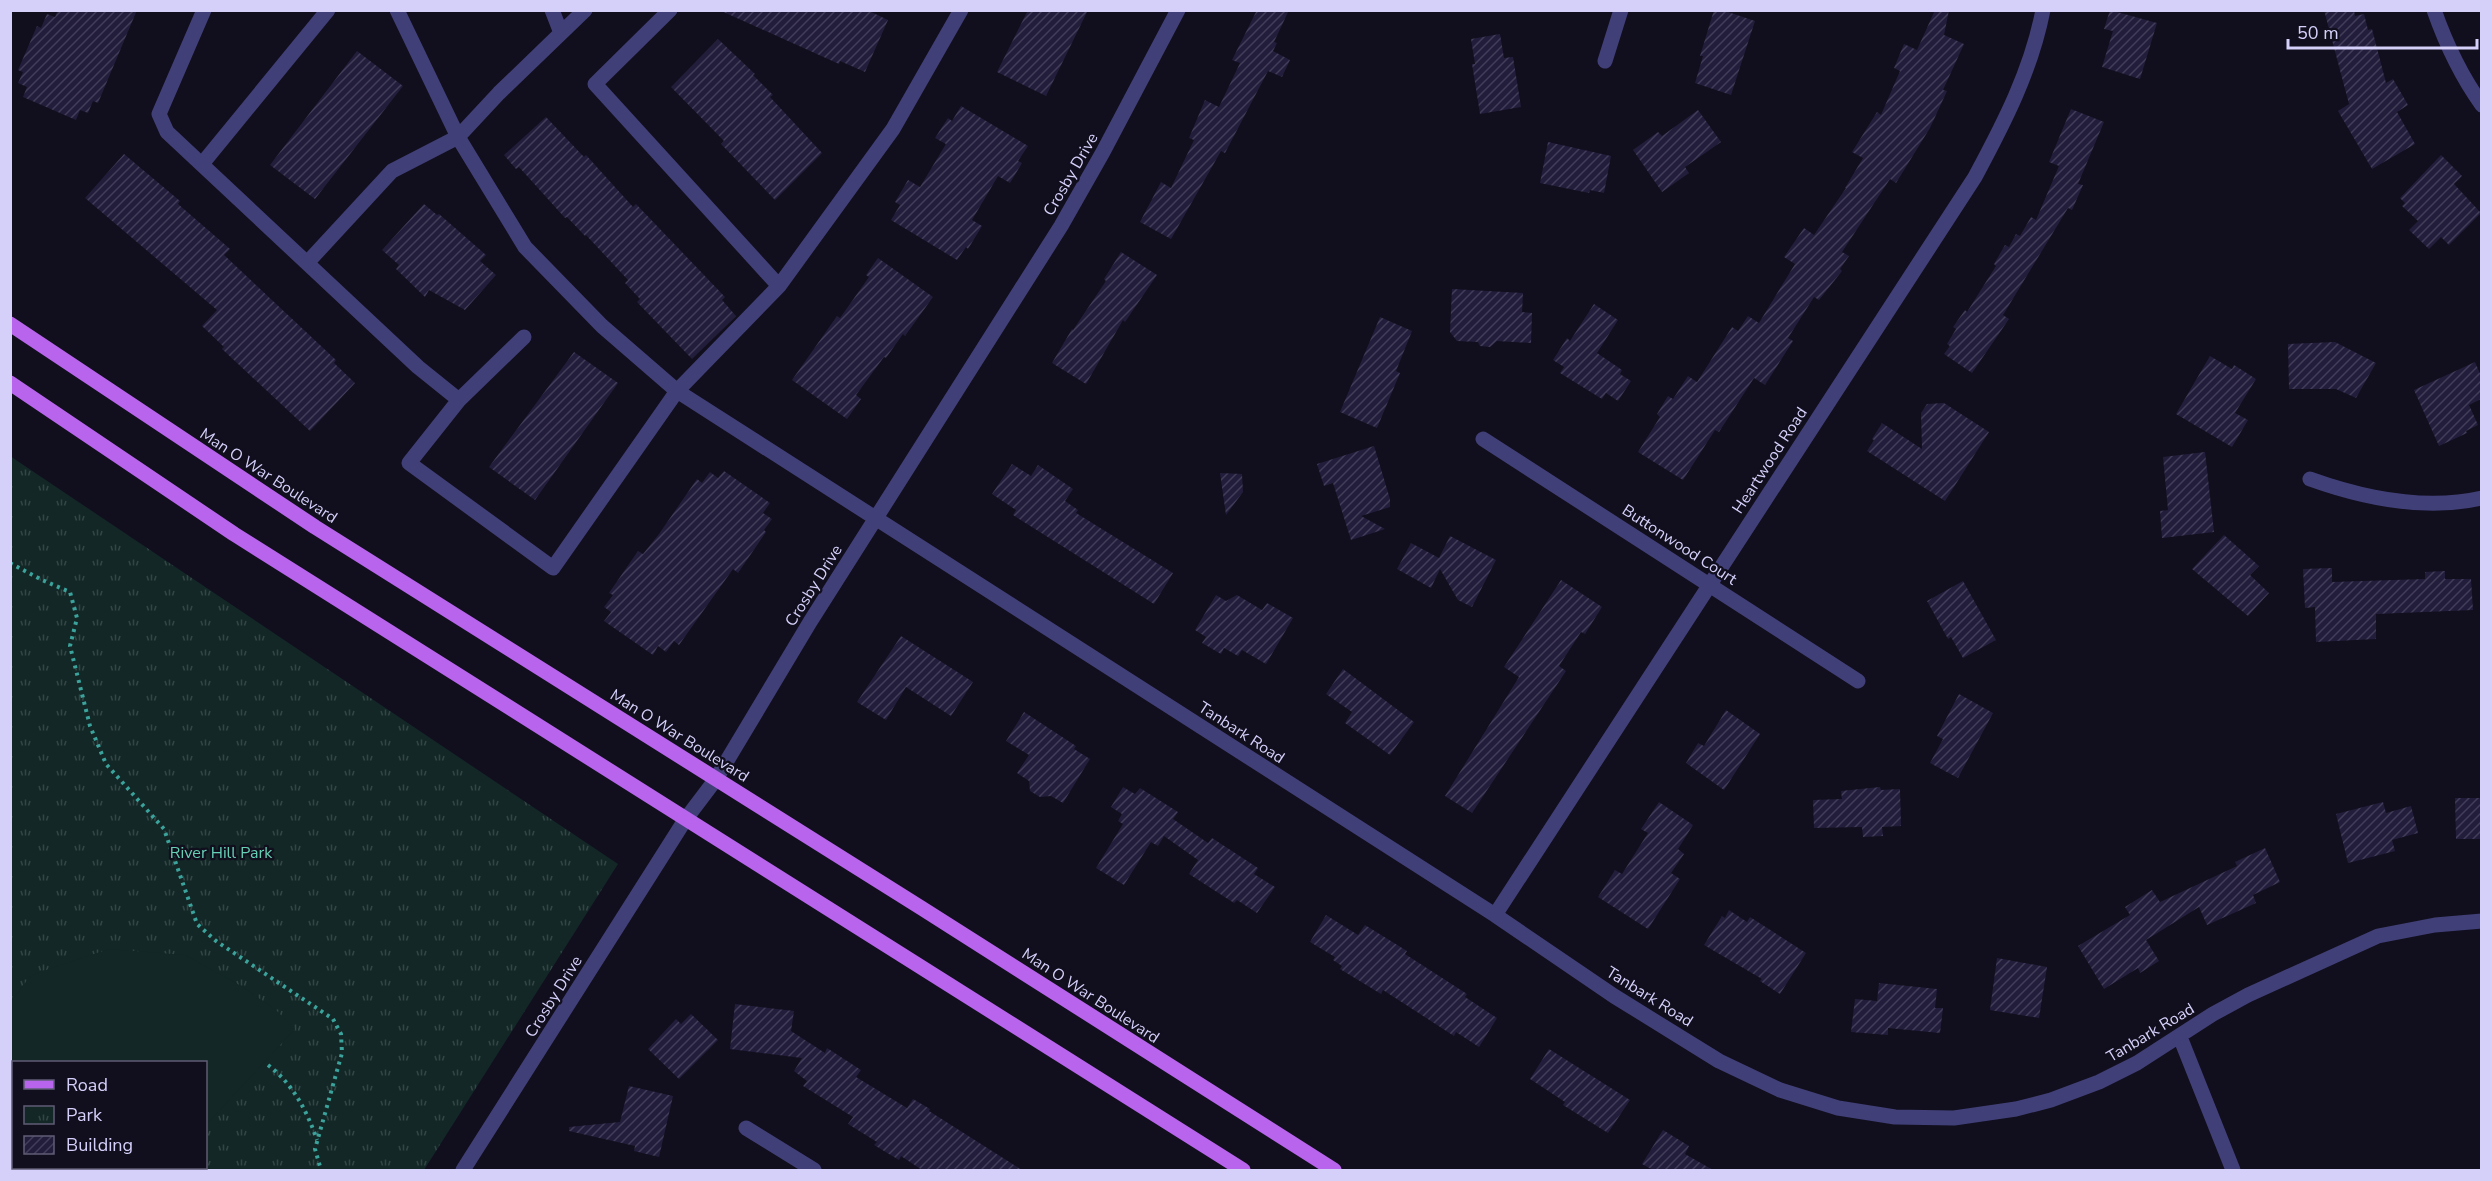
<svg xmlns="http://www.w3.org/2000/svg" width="2492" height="1181" font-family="'Nunito Sans',sans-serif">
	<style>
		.park { fill: url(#park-tufts); fill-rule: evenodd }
		.pitch { fill: #122726 }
		.building { fill: url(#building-hatch) }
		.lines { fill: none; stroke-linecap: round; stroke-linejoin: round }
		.path { stroke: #3ba39c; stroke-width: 4; stroke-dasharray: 3 4.5; stroke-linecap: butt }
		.minor { stroke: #403f77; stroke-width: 15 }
		.major { stroke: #b864ed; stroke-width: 15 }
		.labels { text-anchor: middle; stroke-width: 4.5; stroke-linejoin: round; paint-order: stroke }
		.street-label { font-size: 16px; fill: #d4d0fa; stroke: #110e1d }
		.park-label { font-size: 16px; fill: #65d0b4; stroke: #110e1d }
	</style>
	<defs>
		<pattern id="park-tufts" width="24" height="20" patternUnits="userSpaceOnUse" patternTransform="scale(1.5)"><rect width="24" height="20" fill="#122726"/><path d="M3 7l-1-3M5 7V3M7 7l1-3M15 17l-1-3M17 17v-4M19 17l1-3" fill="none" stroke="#344546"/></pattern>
		<pattern id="building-hatch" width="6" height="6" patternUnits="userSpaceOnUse" patternTransform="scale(1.5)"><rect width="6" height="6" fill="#231d3c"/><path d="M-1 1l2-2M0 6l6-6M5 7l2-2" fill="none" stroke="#423d59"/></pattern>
	</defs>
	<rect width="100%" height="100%" fill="#110e1d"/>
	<path class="park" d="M 10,456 L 618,864 L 424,1170 L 11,1170 ZM 14,1062 L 206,1062 L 206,1168 L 14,1168 Z"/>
	<path class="pitch" d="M 109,949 L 185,955 L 243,987 L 277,1011 L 295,1029 L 206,1125 L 206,1062 L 14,1062 L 13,1073 L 10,1069 L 11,1002 L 31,975 Z"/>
	<path class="building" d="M 58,10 L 137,10 L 98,103 L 93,101 L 88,113 L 80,110 L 76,120 L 23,97 L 27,87 L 18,83 L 23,72 L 18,70 L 37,26 L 41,28 L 47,14 L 55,17 Z
		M 719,10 L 867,10 L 888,20 L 865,72 L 840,61 L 839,64 Z
		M 1028,10 L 1088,10 L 1046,96 L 997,72 Z
		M 1257,10 L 1289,10 L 1274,42 L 1277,43 L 1273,51 L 1290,60 L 1282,77 L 1268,71 L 1225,153 L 1221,151 L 1171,239 L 1140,222 L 1161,182 L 1171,188 L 1194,140 L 1189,138 L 1205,100 L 1219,107 L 1240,63 L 1232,60 Z
		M 1714,10 L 1722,10 L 1755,21 L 1731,95 L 1695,83 L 1703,56 L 1700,56 Z
		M 1935,10 L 1949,10 L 1944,35 L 1964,44 L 1943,90 L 1947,91 L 1930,128 L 1896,183 L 1890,179 L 1842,252 L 1849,256 L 1840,269 L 1842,271 L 1819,300 L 1814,297 L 1788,338 L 1793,341 L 1765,385 L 1754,378 L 1719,432 L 1715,430 L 1683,480 L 1638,452 L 1660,417 L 1657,414 L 1668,396 L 1673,399 L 1688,376 L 1697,382 L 1732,327 L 1738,331 L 1748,316 L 1759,323 L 1795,264 L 1784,257 L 1804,228 L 1814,235 L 1846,188 L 1845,188 L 1863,158 L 1852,152 L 1877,112 L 1881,115 L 1900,71 L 1894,68 L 1904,44 L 1917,50 Z
		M 2110,10 L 2157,23 L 2140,79 L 2102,67 L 2113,31 L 2104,29 Z
		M 2324,10 L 2354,10 L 2355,16 L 2364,14 L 2368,30 L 2372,29 L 2386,83 L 2393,79 L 2408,105 L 2397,112 L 2415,144 L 2372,169 L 2338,111 L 2349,104 Z
		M 1500,34 L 1504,58 L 1513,57 L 1521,107 L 1480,114 L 1472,64 L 1475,64 L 1471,39 Z
		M 718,39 L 755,74 L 753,75 L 773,95 L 770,97 L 822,153 L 775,200 L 721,144 L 724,141 L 671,87 Z
		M 357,51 L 403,86 L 315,199 L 270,165 Z
		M 961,106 L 1028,146 L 1018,161 L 1022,163 L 1010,183 L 998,176 L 972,220 L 982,226 L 968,249 L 966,247 L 957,260 L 891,220 L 900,205 L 895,202 L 908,180 L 920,187 L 946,144 L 935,138 L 948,118 L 952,121 Z
		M 2071,109 L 2104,122 L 2078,184 L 2083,185 L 2072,210 L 2068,208 L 2003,315 L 2009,319 L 1972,373 L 1944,354 L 1950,346 L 1947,344 L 1956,329 L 1953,327 L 1965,310 L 1967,312 L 1996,266 L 1994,264 L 2005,245 L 2009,247 L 2016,234 L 2020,236 L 2031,217 L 2036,220 L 2059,166 L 2049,162 Z
		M 1698,110 L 1721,142 L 1685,167 L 1689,173 L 1662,192 L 1633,150 L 1658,132 L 1662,136 Z
		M 546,117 L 584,157 L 586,155 L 633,207 L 636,204 L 725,297 L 722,300 L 736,316 L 692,359 L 637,302 L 640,299 L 625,283 L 628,280 L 586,235 L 585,236 L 567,217 L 565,218 L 519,167 L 516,169 L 504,155 Z
		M 1548,142 L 1611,156 L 1604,193 L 1590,190 L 1589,193 L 1540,183 Z
		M 124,154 L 180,201 L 178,204 L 230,249 L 224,255 L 336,360 L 334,363 L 355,383 L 310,431 L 222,349 L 224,347 L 202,326 L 217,310 L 85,198 Z
		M 2441,155 L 2462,176 L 2454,184 L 2481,213 L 2449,245 L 2441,237 L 2429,249 L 2409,230 L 2418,221 L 2402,206 L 2405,203 L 2400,198 Z
		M 424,204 L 437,215 L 439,214 L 486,255 L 480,261 L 496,275 L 465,310 L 429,290 L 425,297 L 396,269 L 399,265 L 382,250 Z
		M 1121,252 L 1157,275 L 1125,322 L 1123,320 L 1086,384 L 1052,363 L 1072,329 L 1073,330 L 1106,281 L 1104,279 Z
		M 878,258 L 933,297 L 905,336 L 903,334 L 886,358 L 884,357 L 856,395 L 861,399 L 847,419 L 792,380 L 837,316 L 840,318 L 869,277 L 866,275 Z
		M 1452,289 L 1523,293 L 1522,312 L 1532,313 L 1531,343 L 1497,341 L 1490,347 L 1480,346 L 1478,342 L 1457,341 L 1450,332 Z
		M 1594,304 L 1618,320 L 1597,353 L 1622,370 L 1620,374 L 1631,381 L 1618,401 L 1606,393 L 1602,399 L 1560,373 L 1564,367 L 1553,360 L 1567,338 L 1570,341 Z
		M 1380,317 L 1412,331 L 1396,371 L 1400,373 L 1377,428 L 1340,412 Z
		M 2335,342 L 2376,363 L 2356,398 L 2336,389 L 2289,389 L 2288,344 Z
		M 574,352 L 618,383 L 535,500 L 489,467 Z
		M 2210,356 L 2232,369 L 2234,365 L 2256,379 L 2235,413 L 2248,420 L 2232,447 L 2176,414 Z
		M 2475,362 L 2481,376 L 2481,399 L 2469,405 L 2478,425 L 2466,431 L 2467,433 L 2439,446 L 2414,390 Z
		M 1944,403 L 1989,432 L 1945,501 L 1867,451 L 1874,440 L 1872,439 L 1882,423 L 1922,449 L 1921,413 L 1927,404 Z
		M 1374,446 L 1390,499 L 1390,507 L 1361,516 L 1385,529 L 1351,540 L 1333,483 L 1324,486 L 1317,464 Z
		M 2205,452 L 2214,532 L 2162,538 L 2160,511 L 2168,510 L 2163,457 Z
		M 1012,464 L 1031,476 L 1038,465 L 1073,489 L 1065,501 L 1078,510 L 1076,513 L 1173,573 L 1154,604 L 1013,515 L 1016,510 L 992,494 Z
		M 724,471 L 770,503 L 763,513 L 772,519 L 764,530 L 766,532 L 738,573 L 733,569 L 679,645 L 674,641 L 666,652 L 658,646 L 653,655 L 604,621 L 611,612 L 604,607 L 613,595 L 609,593 L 638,551 L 643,554 L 659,534 L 697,479 L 702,483 L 710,472 L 718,478 Z
		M 1220,473 L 1242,474 L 1243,492 L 1226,515 Z
		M 2224,535 L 2259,566 L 2250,575 L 2269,593 L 2248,616 L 2192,569 Z
		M 1450,536 L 1496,560 L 1472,607 L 1458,600 L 1440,569 L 1431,588 L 1397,569 L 1411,543 L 1439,558 Z
		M 2332,568 L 2332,582 L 2425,579 L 2425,572 L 2445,571 L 2445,579 L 2471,579 L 2473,610 L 2376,614 L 2376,639 L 2316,642 L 2315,607 L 2305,608 L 2303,569 Z
		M 1561,580 L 1602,607 L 1585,634 L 1581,632 L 1559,666 L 1566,671 L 1472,813 L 1445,796 L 1519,677 L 1504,667 Z
		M 1963,581 L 1996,640 L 1963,658 L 1951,637 L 1948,639 L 1927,601 Z
		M 1216,595 L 1226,601 L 1237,595 L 1262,610 L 1267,603 L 1293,618 L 1266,664 L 1242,650 L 1238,656 L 1224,648 L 1221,654 L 1202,643 L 1206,637 L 1195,630 Z
		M 901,636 L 973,682 L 951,716 L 906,687 L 886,720 L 857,702 Z
		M 1343,669 L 1414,722 L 1390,755 L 1345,723 L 1352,712 L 1326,694 Z
		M 1959,694 L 1993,713 L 1958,778 L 1930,763 L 1943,739 L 1937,736 Z
		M 1726,710 L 1760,734 L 1724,790 L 1686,763 L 1698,743 L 1704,746 Z
		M 1024,712 L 1076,746 L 1074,749 L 1090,759 L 1063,803 L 1051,796 L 1040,797 L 1030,791 L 1029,781 L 1017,773 L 1029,755 L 1006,741 Z
		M 1123,787 L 1135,794 L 1140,788 L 1178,812 L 1173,819 L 1208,843 L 1212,838 L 1258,868 L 1254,874 L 1275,887 L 1257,913 L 1237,900 L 1234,903 L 1189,874 L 1198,860 L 1164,836 L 1158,846 L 1151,842 L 1124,885 L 1096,868 L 1123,824 L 1118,821 L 1122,814 L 1111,807 Z
		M 1880,787 L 1881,790 L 1900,789 L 1901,826 L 1882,827 L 1883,836 L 1863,837 L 1862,827 L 1814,828 L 1813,800 L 1842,799 L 1841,791 Z
		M 2455,798 L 2481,798 L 2481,839 L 2456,839 Z
		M 1659,802 L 1693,825 L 1678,849 L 1684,854 L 1671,873 L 1680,879 L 1648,929 L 1598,897 L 1615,870 L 1622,874 L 1648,833 L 1641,829 Z
		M 2383,802 L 2386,813 L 2411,806 L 2418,833 L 2392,840 L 2395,851 L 2348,863 L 2336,814 Z
		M 2265,848 L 2280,882 L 2253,895 L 2256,903 L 2207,925 L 2199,907 L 2146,940 L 2159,961 L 2140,973 L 2138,968 L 2104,989 L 2078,946 L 2130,915 L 2125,907 L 2152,890 L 2160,902 L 2237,866 L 2235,862 Z
		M 1729,910 L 1747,922 L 1750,917 L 1806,953 L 1780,994 L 1760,981 L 1762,979 L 1704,945 L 1722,916 L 1725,918 Z
		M 1326,915 L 1358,935 L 1365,925 L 1407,951 L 1405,954 L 1467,994 L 1465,997 L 1497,1018 L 1479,1047 L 1456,1032 L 1454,1036 L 1383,990 L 1381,994 L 1340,969 L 1342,966 L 1333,960 L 1335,957 L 1310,942 Z
		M 1997,958 L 2047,967 L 2039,1018 L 1990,1010 Z
		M 1879,983 L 1937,989 L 1935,1008 L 1943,1008 L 1940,1033 L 1888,1028 L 1888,1035 L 1851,1032 L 1855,999 L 1877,1001 Z
		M 735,1004 L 794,1011 L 791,1031 L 825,1053 L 827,1048 L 861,1070 L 856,1077 L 907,1108 L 913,1099 L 930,1109 L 929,1111 L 1022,1170 L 922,1170 L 901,1156 L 899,1160 L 874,1145 L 877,1142 L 848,1124 L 853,1117 L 803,1086 L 807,1081 L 794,1071 L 802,1058 L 730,1049 Z
		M 691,1014 L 718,1040 L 679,1079 L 648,1049 L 676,1019 L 681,1024 Z
		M 1549,1049 L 1630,1100 L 1608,1133 L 1563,1105 L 1565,1102 L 1530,1079 Z
		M 629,1086 L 673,1096 L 659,1157 L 634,1151 L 635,1146 L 569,1131 L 569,1127 L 620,1122 Z
		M 1663,1130 L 1689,1146 L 1685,1154 L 1713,1170 L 1653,1170 L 1642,1164 Z"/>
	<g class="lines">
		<path class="path" d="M 10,563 L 42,580 L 70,592 L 77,618 L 70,646 L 90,726 L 106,764 L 164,829 L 197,924 L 216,941 L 333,1019 L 341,1034 L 342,1053 L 315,1149 L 321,1170
			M 268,1065 C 293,1084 307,1111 317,1140
			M 179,1170 L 182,1168"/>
		<path class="minor" d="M 204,10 L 159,114 L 167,132 L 418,367 L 459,400 L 409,463 L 553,568 L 677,391 L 779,286
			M 397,10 L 458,137 L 525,247 L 602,326 L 677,391 L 1495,915 L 1614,996 L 1719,1061 L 1780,1090 L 1838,1108 L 1895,1117 L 1954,1118 L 2016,1109 L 2051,1100 L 2099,1082 L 2137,1063 L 2213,1014 L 2248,995 L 2378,936 L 2435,925 L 2482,921
			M 552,10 L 561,33
			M 670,10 L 595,84 L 779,286 L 893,129 L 961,10
			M 2434,10 C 2446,44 2461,76 2482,105
			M 1605,61 L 1621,10
			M 202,164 L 328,10
			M 307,263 L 392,171 L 458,137 L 499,93 L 585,10
			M 459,400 L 524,337
			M 1483,439 L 1858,681
			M 2310,479 C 2363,498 2425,511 2482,498
			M 1495,915 L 1975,177 C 2004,123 2031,71 2043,10
			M 2180,1037 L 2233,1170
			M 746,1128 L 814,1170
			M 463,1170 L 685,820 L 716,779 L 810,622 L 1061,226 L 1103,152 L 1178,10"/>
		<path class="major" d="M 10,324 L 315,527 L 923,909 L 1334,1170
			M 10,383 L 234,534 L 1243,1170"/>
	</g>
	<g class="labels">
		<g class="street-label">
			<text transform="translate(1070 174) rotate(-60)" y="6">Crosby Drive</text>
			<text transform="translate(1769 460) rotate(-57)" y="6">Heartwood Road</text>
			<text transform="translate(269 475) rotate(33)" y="6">Man O War Boulevard</text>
			<text transform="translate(1680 544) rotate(33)" y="6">Buttonwood Court</text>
			<text transform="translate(813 585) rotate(-58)" y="6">Crosby Drive</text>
			<text transform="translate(1242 732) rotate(33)" y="6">Tanbark Road</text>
			<text transform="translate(680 735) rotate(32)" y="6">Man O War Boulevard</text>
			<text transform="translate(1091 995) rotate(33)" y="6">Man O War Boulevard</text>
			<text transform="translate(553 996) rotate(-58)" y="6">Crosby Drive</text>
			<text transform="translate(1650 996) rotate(32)" y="6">Tanbark Road</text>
			<text transform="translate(2150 1032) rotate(-31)" y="6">Tanbark Road</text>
		</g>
		<g class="park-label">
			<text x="221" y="858">River Hill Park</text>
		</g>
	</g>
	<rect width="2492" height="1181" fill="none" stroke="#d4d0fa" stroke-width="24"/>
	<rect x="12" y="1061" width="195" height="108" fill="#110e1d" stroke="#5f5c75" stroke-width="1.5"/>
	<rect x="24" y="1080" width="30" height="9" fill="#b864ed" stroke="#5f5c75" stroke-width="1.5"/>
	<text x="66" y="1091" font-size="18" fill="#d4d0fa">Road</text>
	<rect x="24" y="1106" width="30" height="18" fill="url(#park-tufts)" stroke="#5f5c75" stroke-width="1.5"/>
	<text x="66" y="1121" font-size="18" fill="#d4d0fa">Park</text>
	<rect x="24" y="1136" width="30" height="18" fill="url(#building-hatch)" stroke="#5f5c75" stroke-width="1.5"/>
	<text x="66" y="1151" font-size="18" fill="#d4d0fa">Building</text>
	<path d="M2288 39v9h189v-9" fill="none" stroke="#d4d0fa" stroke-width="3"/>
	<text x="2297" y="39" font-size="18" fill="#d4d0fa" stroke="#110e1d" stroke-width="4.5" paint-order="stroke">50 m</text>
</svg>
